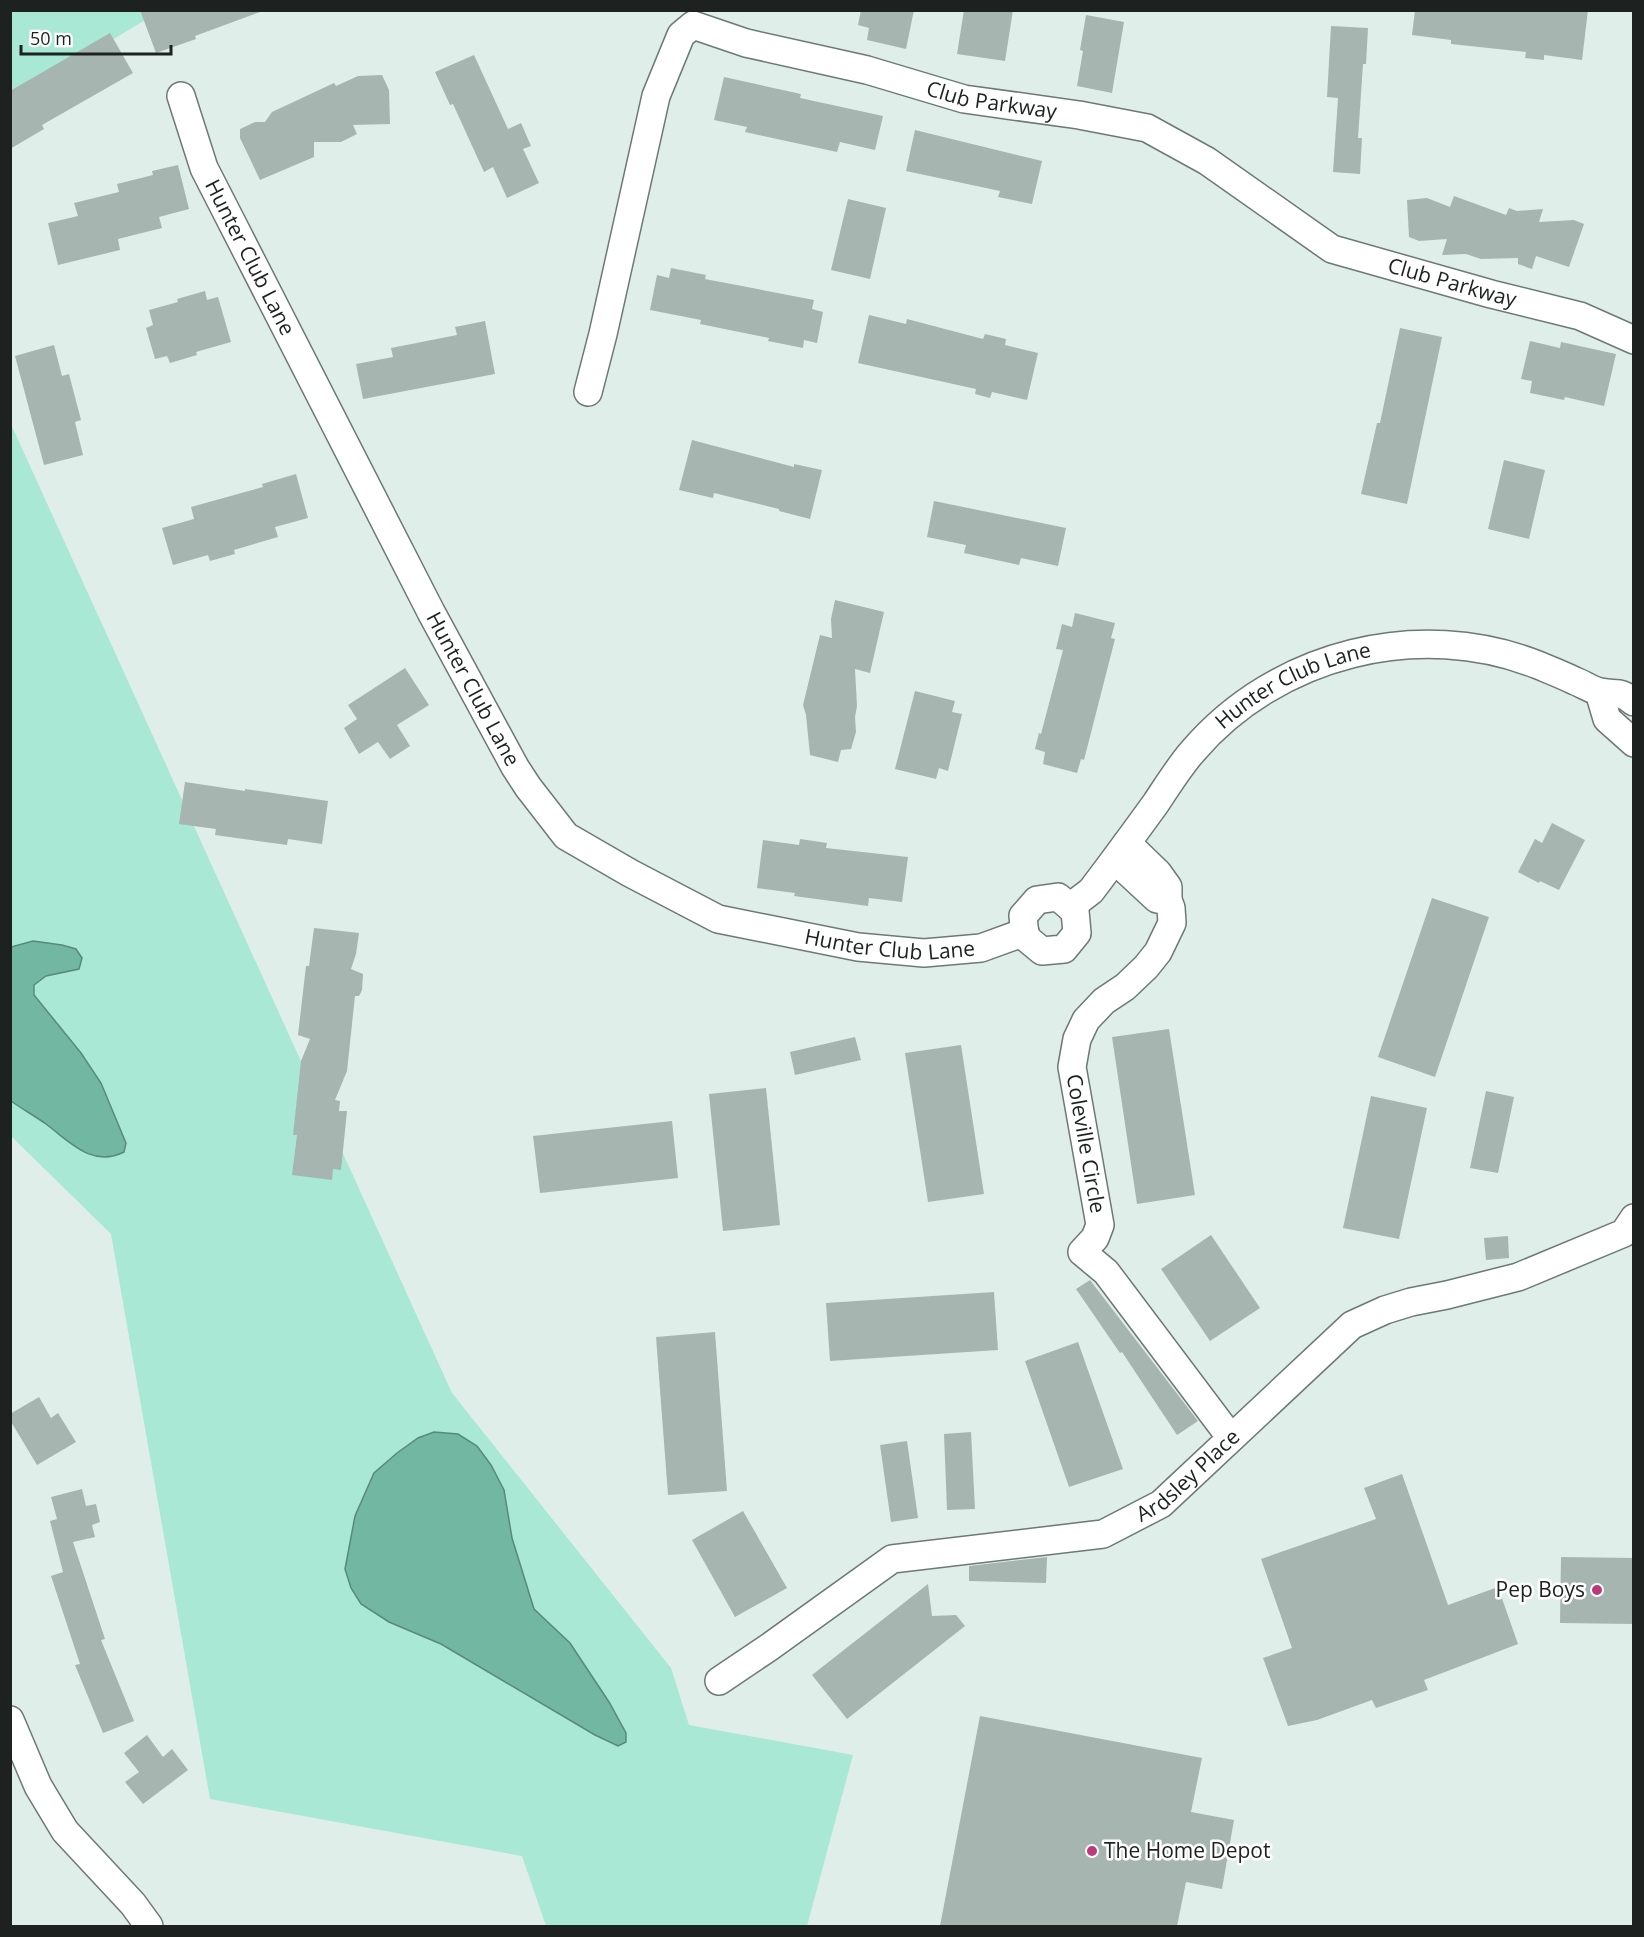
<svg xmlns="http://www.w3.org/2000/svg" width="1644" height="1937" font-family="'Open Sans',sans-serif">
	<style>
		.green { fill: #a8e8d4 }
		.water { fill: #72b7a2; stroke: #588a7b; stroke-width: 1.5 }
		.building { fill: #a7b5b0 }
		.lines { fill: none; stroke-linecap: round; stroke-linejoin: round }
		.minor-casing { stroke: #6c7975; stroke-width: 30 }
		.minor { stroke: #fff; stroke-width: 27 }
		.poi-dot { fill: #bd397d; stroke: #fff; stroke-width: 2 }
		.labels { text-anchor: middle; stroke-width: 5; stroke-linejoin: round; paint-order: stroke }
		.street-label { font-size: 21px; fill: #1d2220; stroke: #fff }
		.poi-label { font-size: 21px; fill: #1d2220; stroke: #fff; text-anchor: end }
	</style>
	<rect width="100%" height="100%" fill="#dfeee9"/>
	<path class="green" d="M 11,11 L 160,11 L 11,101 Z
		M 10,422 L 452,1393 L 671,1668 L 689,1725 L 853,1755 L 807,1926 L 546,1926 L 522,1856 L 210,1799 L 111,1234 L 11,1136 Z"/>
	<path class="water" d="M 33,941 L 62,945 L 76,949 L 82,958 L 79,969 L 46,976 L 34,985 L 34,995 L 81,1053 L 101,1083 L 126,1143 L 124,1152 C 92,1168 70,1142 46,1124 C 35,1116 22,1109 11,1101 L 11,947 Z
		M 434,1432 L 458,1434 L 477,1446 L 491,1465 L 504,1490 L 512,1538 L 534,1609 L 570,1643 L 609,1702 L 626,1733 L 626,1742 L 618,1746 L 595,1735 L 441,1644 L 389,1622 L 361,1604 L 351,1588 L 345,1569 L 355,1516 L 374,1473 L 397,1453 L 418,1438 Z"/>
	<path class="building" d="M 140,10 L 260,10 L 260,12 L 195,36 L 196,39 L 156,53 Z
		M 861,10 L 914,10 L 906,49 L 867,40 L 869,28 L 858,25 Z
		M 964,10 L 1013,10 L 1005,61 L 957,54 Z
		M 1415,10 L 1588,10 L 1582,60 L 1544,55 L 1544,60 L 1525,58 L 1526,52 L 1451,44 L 1451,40 L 1412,35 Z
		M 1086,15 L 1124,22 L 1112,93 L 1077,86 L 1083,51 L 1080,50 Z
		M 1331,26 L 1368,28 L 1366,64 L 1363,64 L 1358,138 L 1362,138 L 1360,174 L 1333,172 L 1338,98 L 1327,97 Z
		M 110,33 L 133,73 L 42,125 L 44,129 L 10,149 L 10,91 Z
		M 474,55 L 508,129 L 521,123 L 531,146 L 523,149 L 539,183 L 507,198 L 493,167 L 484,172 L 453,104 L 450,105 L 435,72 Z
		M 382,75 L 389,90 L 390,124 L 353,125 L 357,134 L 341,142 L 314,142 L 314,157 L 260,180 L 240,138 L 240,129 L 255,122 L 265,122 L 272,112 L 334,83 L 336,86 L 358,76 Z
		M 724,77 L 801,94 L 800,98 L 883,116 L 875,150 L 840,142 L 837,152 L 745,132 L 747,127 L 714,120 Z
		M 915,130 L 1042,161 L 1032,204 L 998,197 L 1000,191 L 906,171 Z
		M 178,165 L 189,209 L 159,217 L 162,228 L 118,239 L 120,250 L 58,265 L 48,223 L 78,216 L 74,203 L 119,192 L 117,184 L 153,175 L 152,171 Z
		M 1454,196 L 1506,215 L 1509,208 L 1517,211 L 1543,209 L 1539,222 L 1574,220 L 1584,224 L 1569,267 L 1536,256 L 1532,269 L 1518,264 L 1518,258 L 1481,259 L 1466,254 L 1442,255 L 1447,239 L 1419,241 L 1409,237 L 1407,200 L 1427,198 L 1450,207 Z
		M 848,199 L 886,208 L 870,279 L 831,270 Z
		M 671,268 L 706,275 L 705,279 L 814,300 L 812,309 L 823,312 L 817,343 L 804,340 L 803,348 L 768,341 L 769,338 L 700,324 L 701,320 L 650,310 L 657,275 L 669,278 Z
		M 205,291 L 207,300 L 218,297 L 231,342 L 196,352 L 197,355 L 170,363 L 167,356 L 155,359 L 146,328 L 153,325 L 149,310 L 178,302 L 177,299 Z
		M 869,315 L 906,324 L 907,319 L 983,339 L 985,334 L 1006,339 L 1005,345 L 1038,353 L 1027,400 L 992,392 L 990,398 L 975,394 L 976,389 L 858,363 Z
		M 485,321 L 495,374 L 363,399 L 356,364 L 393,357 L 391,348 L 457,335 L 455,327 Z
		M 1400,328 L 1442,337 L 1407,504 L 1361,494 L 1377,423 L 1380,423 Z
		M 1530,341 L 1560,348 L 1561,342 L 1616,354 L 1604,406 L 1565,397 L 1564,400 L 1530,393 L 1532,381 L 1521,379 Z
		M 54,345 L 62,376 L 69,374 L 81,420 L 75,422 L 83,455 L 44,465 L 15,356 Z
		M 692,440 L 794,467 L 794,464 L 822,470 L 810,519 L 779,511 L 779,509 L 714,493 L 713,498 L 679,490 Z
		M 1504,460 L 1545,470 L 1529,539 L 1488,529 Z
		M 296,474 L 308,518 L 275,527 L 278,537 L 234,550 L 235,554 L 210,561 L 208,555 L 173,565 L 162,528 L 194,519 L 191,507 L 263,487 L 262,484 Z
		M 934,501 L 1066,528 L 1058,566 L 1021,558 L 1019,565 L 964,553 L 966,545 L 927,537 Z
		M 835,600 L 884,612 L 870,673 L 855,669 L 857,706 L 855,717 L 856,732 L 851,749 L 841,750 L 838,762 L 810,755 L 806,715 L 803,705 L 820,635 L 832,638 L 831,619 Z
		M 1075,613 L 1115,623 L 1111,638 L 1115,639 L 1084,760 L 1081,759 L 1077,773 L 1043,764 L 1045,752 L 1035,749 L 1039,733 L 1041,734 L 1063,650 L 1056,649 L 1062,624 L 1072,627 Z
		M 405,668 L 429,705 L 397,725 L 410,746 L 390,759 L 378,742 L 359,754 L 344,728 L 357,719 L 348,705 Z
		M 915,691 L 955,701 L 952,712 L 962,714 L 948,771 L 939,768 L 936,779 L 895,769 Z
		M 185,782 L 245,791 L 245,789 L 328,801 L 322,844 L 288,839 L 287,845 L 215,835 L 216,829 L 179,824 Z
		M 1552,823 L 1585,840 L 1559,890 L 1540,881 L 1539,883 L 1518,872 L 1535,839 L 1542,843 Z
		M 800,839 L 827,843 L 826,848 L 908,857 L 902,902 L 869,898 L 868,906 L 794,896 L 795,893 L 757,888 L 763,840 L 799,845 Z
		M 1432,898 L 1489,917 L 1435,1077 L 1378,1057 Z
		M 314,928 L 359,933 L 356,954 L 351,969 L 363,974 L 362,990 L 359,996 L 355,996 L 347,1071 L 335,1100 L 340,1101 L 339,1111 L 347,1111 L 341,1170 L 333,1169 L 332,1180 L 292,1175 L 297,1135 L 293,1135 L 301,1061 L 310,1039 L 298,1035 L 306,966 L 309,966 Z
		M 1169,1029 L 1195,1195 L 1137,1204 L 1112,1037 Z
		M 855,1037 L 861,1060 L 795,1075 L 790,1052 Z
		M 961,1045 L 984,1194 L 928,1202 L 905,1053 Z
		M 766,1088 L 780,1225 L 723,1231 L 709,1094 Z
		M 1486,1091 L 1514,1097 L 1498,1173 L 1470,1168 Z
		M 1371,1096 L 1427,1108 L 1399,1239 L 1343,1228 Z
		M 672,1121 L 678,1178 L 540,1193 L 533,1136 Z
		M 1211,1235 L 1260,1308 L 1210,1341 L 1161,1269 Z
		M 1508,1236 L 1509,1258 L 1486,1260 L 1484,1238 Z
		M 1090,1280 L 1198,1421 L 1177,1435 L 1122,1352 L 1120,1353 L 1076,1289 Z
		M 994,1292 L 998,1350 L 830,1361 L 826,1303 Z
		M 715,1332 L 727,1491 L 668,1495 L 656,1337 Z
		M 1078,1342 L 1123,1469 L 1069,1487 L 1025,1361 Z
		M 39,1397 L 51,1418 L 58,1413 L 76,1442 L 37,1465 L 10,1420 L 10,1414 Z
		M 971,1432 L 975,1509 L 947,1510 L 944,1434 Z
		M 907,1441 L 918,1518 L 891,1522 L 880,1445 Z
		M 1402,1474 L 1448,1605 L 1498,1587 L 1518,1644 L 1424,1680 L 1428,1690 L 1376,1708 L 1372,1700 L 1317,1720 L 1288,1726 L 1263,1658 L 1292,1648 L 1261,1559 L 1376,1519 L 1364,1488 Z
		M 82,1489 L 86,1506 L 96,1504 L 100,1522 L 92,1525 L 95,1537 L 73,1542 L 105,1639 L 101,1640 L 134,1721 L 103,1733 L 75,1665 L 80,1664 L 51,1576 L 63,1572 L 50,1521 L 57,1519 L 51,1497 Z
		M 743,1511 L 787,1588 L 735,1617 L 692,1540 Z
		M 1047,1557 L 1046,1583 L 969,1581 L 969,1566 Z
		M 1561,1557 L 1634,1558 L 1634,1624 L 1560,1623 Z
		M 928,1584 L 932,1616 L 956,1615 L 965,1626 L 847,1719 L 812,1675 Z
		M 980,1716 L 1202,1758 L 1191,1812 L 1234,1820 L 1222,1889 L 1186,1882 L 1177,1926 L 940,1926 Z
		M 147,1735 L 163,1757 L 172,1749 L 188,1770 L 143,1804 L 125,1782 L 139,1772 L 124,1753 Z"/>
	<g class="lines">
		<g class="minor-casing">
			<g id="minor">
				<path id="s1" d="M 181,96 L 204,168 L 431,612 L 515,767 L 528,787 L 566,836 L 630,873 L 718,919 L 858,947 L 924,953 L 981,948 L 1025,932"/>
				<path id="s2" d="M 588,392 L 603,334 L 656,96 L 681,35 L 693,25 L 746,43 L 867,70 L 964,99 L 1079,115 L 1147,128 L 1207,161 L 1332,249 L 1491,294 L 1580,316 L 1634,340"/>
				<path d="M 1599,692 L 1607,719 L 1634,743"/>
				<path id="s3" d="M 1127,843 L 1158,873 L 1168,887 L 1168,900 L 1171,908 L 1172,923 L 1158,952 L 1146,967 L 1125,987 L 1104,1001 L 1086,1020 L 1077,1039 L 1072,1067 L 1100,1225 L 1095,1238 L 1082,1252 L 1106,1272 L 1231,1438"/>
				<path d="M 1115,860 L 1157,899 L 1168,900"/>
				<path d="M 1058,897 L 1075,911 L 1077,933 L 1064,949 L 1042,951 L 1025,937 L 1023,916 L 1037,900 Z"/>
				<path id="s4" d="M 1070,907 L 1091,891 C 1113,862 1135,832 1156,803 C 1168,785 1179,767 1193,751 C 1277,653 1419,618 1538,665 C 1550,670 1563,675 1575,681 C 1583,684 1592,690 1600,692 C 1618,696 1617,689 1634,702"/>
				<path id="s5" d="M 719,1681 L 768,1648 L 892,1559 L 1103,1534 L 1161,1504 L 1352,1325 L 1385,1310 L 1411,1302 L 1447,1295 L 1518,1277 L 1624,1233 L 1634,1218"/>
				<path d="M 10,1720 L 38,1786 L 65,1831 L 133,1904 L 149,1926"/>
			</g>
		</g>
		<use href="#minor" class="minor"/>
	</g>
	<g class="poi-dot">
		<circle cx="1597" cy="1590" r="6"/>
		<circle cx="1092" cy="1851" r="6"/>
	</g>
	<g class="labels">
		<g class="street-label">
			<text dy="7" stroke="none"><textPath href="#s2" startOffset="694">Club Parkway</textPath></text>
			<text dy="7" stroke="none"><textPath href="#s1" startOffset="176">Hunter Club Lane</textPath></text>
			<text dy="7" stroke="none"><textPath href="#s2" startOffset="1198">Club Parkway</textPath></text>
			<text dy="7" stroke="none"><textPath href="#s1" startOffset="662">Hunter Club Lane</textPath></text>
			<text dy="7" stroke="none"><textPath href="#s4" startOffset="322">Hunter Club Lane</textPath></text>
			<text dy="7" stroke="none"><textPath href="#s1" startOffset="1184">Hunter Club Lane</textPath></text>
			<text dy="7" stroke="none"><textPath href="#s3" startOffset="356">Coleville Circle</textPath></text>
			<text dy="7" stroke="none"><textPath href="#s5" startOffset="528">Ardsley Place</textPath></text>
		</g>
		<g class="poi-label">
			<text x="1585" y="1597">Pep Boys</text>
			<text x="1104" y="1858" text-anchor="start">The Home Depot</text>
		</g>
	</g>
	<rect width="1644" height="1937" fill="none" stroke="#1d2220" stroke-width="24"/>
	<path d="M21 45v9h150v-9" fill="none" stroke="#1d2220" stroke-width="3"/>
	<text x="30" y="45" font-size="18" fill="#1d2220" stroke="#ffffff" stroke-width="4.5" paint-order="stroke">50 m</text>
</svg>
